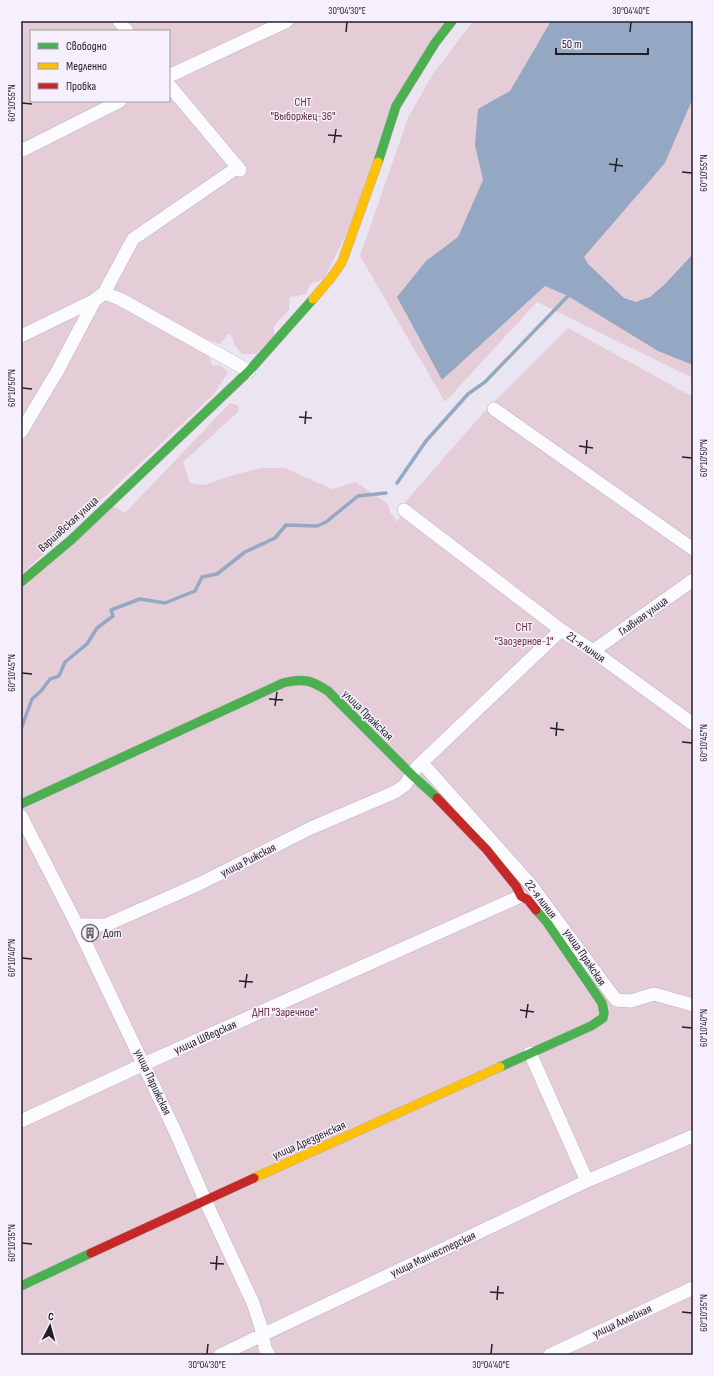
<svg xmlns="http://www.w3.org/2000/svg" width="714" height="1376" font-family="'Sofia Sans Condensed',sans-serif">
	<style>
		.green { fill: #e4cdd7; fill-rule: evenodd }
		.water { fill: #94a8c4 }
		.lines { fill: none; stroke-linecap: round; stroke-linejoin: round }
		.stream { stroke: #94a8c4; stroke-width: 3.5 }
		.street-casing { stroke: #bab5bf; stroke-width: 14 }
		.fast-casing { stroke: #bab5bf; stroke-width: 10 }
		.slow-casing { stroke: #bab5bf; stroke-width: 10 }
		.jam-casing { stroke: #bab5bf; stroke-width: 10 }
		.street { stroke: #fcfbfd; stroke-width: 13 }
		.fast { stroke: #4caf50; stroke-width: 9 }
		.slow { stroke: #ffc107; stroke-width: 9 }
		.jam { stroke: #c62828; stroke-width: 9 }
		.ticks { fill: none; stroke: #231f27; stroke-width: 1.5 }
		.labels { text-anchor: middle; stroke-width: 3; stroke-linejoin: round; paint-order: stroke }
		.park-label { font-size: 12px; fill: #6b2b3e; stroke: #f6effd }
		.street-label { font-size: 12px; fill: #231f27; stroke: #f6effd }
		.poi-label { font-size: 12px; fill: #231f27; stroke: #f6effd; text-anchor: start }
		.neatline { fill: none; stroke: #231f27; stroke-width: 1.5 }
		.ticks-label { font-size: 10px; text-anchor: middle; fill: #231f27 }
	</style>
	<rect width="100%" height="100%" fill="#ebe5f2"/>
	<path class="green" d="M 21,21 L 452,21 L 396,106 L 368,190 L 324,279 L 310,284 L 306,294 L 290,297 L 289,310 L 274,326 L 274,336 L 256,354 L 242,354 L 235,345 L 231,335 L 228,334 L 220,344 L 201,338 L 210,358 L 212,366 L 219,365 L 228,372 L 214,394 L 21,575 ZM 31,31 L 169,31 L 169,101 L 31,101 Z
		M 473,21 L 693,21 L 693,378 L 537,302 L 445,402 L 360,256 L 408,118 L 433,74 Z
		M 568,328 L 693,397 L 693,1355 L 21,1355 L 21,581 L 109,504 L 125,513 L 230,403 L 239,406 L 238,412 L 183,462 L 190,483 L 205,485 L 230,476 L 261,468 L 285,468 L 332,489 L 356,482 L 388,504 L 390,512 L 397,522 L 404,510 L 406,501 L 484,412 Z"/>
	<path class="water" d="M 551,21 L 693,21 L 693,98 L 665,163 L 584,257 L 588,264 L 624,298 L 636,302 L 650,297 L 664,285 L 693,254 L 693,365 L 658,351 L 568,296 L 545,286 L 442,380 L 397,297 L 426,261 L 458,237 L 483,180 L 475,145 L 478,109 L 510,91 Z"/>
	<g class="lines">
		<path class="stream" d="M 397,483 L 426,441 L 468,394 L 485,382 L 568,296
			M 21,729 L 32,699 L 41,691 L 50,679 L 59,676 L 65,662 L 87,644 L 97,628 L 113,616 L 111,610 L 140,599 L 165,603 L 195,591 L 202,577 L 217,574 L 245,552 L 275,538 L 286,525 L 317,526 L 326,522 L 358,496 L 386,493"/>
		<g class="street-casing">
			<path id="street" d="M 119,21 L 127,31
				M 169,76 L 287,21
				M 169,85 L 240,170
				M 21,151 L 120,101
				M 104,293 L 120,299 L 249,371
				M 21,336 L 95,300
				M 494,409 L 693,549
				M 21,432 L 58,370 L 95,300 L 104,293 L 133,239 L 238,167
				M 404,510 L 561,630 L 593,651 L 693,724
				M 593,651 L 693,580
				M 422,763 L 531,885 L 616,1000 L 631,1001 L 654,994 L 693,1005
				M 21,816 L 77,925 L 176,1133 L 205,1200 L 253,1303 L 261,1327 L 265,1348 L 269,1355
				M 77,925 L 106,925 L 199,884 L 311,828 L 395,792 L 405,785 L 417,767 L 561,630
				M 530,1053 L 587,1181
				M 21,1121 L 144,1064 L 521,896
				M 220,1355 L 587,1181 L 693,1136
				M 550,1355 L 693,1288"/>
		</g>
		<g class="fast-casing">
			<path id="fast" d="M 378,162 L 396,106 L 435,43 L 452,21
				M 21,582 L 71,540 L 249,371 L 313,299
				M 21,804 L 283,683 C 303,678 311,680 328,691 L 412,775 L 437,798
				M 500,1067 L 591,1026 L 603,1018 L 604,1013 L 602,1003 L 546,921 L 536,910
				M 21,1286 L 91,1253"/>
		</g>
		<g class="slow-casing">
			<path id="slow" d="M 313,299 L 331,278 L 342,262 L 378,162
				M 254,1178 L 500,1067"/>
		</g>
		<g class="jam-casing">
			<path id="jam" d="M 437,798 L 487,850 L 516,886 L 521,896 L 528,900 L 536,910
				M 91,1253 L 254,1178"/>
		</g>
		<use href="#street" class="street"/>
		<use href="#fast" class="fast"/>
		<use href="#slow" class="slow"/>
		<use href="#jam" class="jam"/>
	</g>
	<path class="ticks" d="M 346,32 L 347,22M 630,32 L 631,22M 22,103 L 32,104M 328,135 L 342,136M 334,143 L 336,129M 609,164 L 623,166M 615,172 L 617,158M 682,172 L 692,173M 22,388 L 32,389M 299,417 L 312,418M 305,424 L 306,411M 579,446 L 593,448M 586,454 L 587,440M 682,457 L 692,458M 22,673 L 32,674M 269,699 L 283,700M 275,706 L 277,692M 550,728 L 564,730M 556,736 L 557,722M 682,742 L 692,743M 22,958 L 32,959M 239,981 L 253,982M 245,988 L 247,974M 520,1010 L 534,1012M 526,1018 L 528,1004M 682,1027 L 692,1028M 22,1243 L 32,1244M 210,1263 L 224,1264M 216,1270 L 217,1256M 490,1292 L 504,1293M 497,1300 L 498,1286M 682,1312 L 692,1313M 207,1354 L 208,1344M 491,1354 L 492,1344"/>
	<defs>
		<g id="building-ring" transform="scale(0.9)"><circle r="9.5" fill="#f6effd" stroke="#69646e" stroke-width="1.5"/><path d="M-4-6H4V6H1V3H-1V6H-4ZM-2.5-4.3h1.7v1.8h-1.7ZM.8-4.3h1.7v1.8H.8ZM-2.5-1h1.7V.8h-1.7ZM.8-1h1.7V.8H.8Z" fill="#69646e"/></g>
	</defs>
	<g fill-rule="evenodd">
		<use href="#building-ring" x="90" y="933"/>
	</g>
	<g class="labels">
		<g class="park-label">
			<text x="303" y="106">СНТ<tspan x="303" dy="14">"Выборжец-36"</tspan></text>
			<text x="524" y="631">СНТ<tspan x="524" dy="14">"Заозерное-1"</tspan></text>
			<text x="285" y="1016">ДНП "Заречное"</text>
		</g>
		<g class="street-label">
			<text transform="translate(68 524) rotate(-42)" y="4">Варшавская улица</text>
			<text transform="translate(643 616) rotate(-36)" y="4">Главная улица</text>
			<text transform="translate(586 647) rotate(35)" y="4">21-я линия</text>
			<text transform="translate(368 715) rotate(45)" y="4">улица Пражская</text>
			<text transform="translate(248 860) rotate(-27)" y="4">улица Рижская</text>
			<text transform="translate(541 899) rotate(53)" y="4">22-я линия</text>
			<text transform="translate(585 957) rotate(56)" y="4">улица Пражская</text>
			<text transform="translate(205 1037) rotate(-24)" y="4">улица Шведская</text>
			<text transform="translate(153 1082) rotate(65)" y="4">улица Парижская</text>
			<text transform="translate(309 1140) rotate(-24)" y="4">улица Дрезденская</text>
			<text transform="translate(433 1254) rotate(-25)" y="4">улица Манчестерская</text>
			<text transform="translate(622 1321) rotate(-25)" y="4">улица Аллейная</text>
		</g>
		<g class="poi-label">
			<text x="103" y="937">Дот</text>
		</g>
	</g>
	<rect width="714" height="1376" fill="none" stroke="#f6effd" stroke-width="44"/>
	<rect x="30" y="30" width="140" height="72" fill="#f6effd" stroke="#a29ca7"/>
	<rect x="38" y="43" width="20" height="6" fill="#4caf50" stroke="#a29ca7"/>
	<text x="66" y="50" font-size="12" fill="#231f27">Свободно</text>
	<rect x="38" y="63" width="20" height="6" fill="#ffc107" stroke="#a29ca7"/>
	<text x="66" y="70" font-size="12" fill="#231f27">Медленно</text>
	<rect x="38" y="83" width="20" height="6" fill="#c62828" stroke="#a29ca7"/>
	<text x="66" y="90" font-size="12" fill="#231f27">Пробка</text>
	<g transform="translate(50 1326) rotate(6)" stroke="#f6effd" stroke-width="3" paint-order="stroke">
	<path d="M0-3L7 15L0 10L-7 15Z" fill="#231f27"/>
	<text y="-6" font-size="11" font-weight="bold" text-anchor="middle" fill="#231f27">С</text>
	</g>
	<path d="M556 48v6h92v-6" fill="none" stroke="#231f27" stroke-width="2"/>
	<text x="562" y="48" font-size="12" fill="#231f27" stroke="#f6effd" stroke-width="3" paint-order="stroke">50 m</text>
	<rect x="22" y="22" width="670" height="1332" class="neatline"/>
	<g class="ticks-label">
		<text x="347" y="14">30°04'30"E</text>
		<text x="631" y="14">30°04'40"E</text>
		<text transform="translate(11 103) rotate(-90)" y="4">60°10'55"N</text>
		<text transform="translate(703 173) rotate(-90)" y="4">60°10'55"N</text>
		<text transform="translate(11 388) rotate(-90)" y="4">60°10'50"N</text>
		<text transform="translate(703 458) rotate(-90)" y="4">60°10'50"N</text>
		<text transform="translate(11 673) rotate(-90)" y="4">60°10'45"N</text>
		<text transform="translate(703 743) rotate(-90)" y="4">60°10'45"N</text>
		<text transform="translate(11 958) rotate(-90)" y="4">60°10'40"N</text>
		<text transform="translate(703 1028) rotate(-90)" y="4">60°10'40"N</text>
		<text transform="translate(11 1243) rotate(-90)" y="4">60°10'35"N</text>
		<text transform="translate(703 1313) rotate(-90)" y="4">60°10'35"N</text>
		<text x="207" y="1368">30°04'30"E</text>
		<text x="491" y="1368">30°04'40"E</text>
	</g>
</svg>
